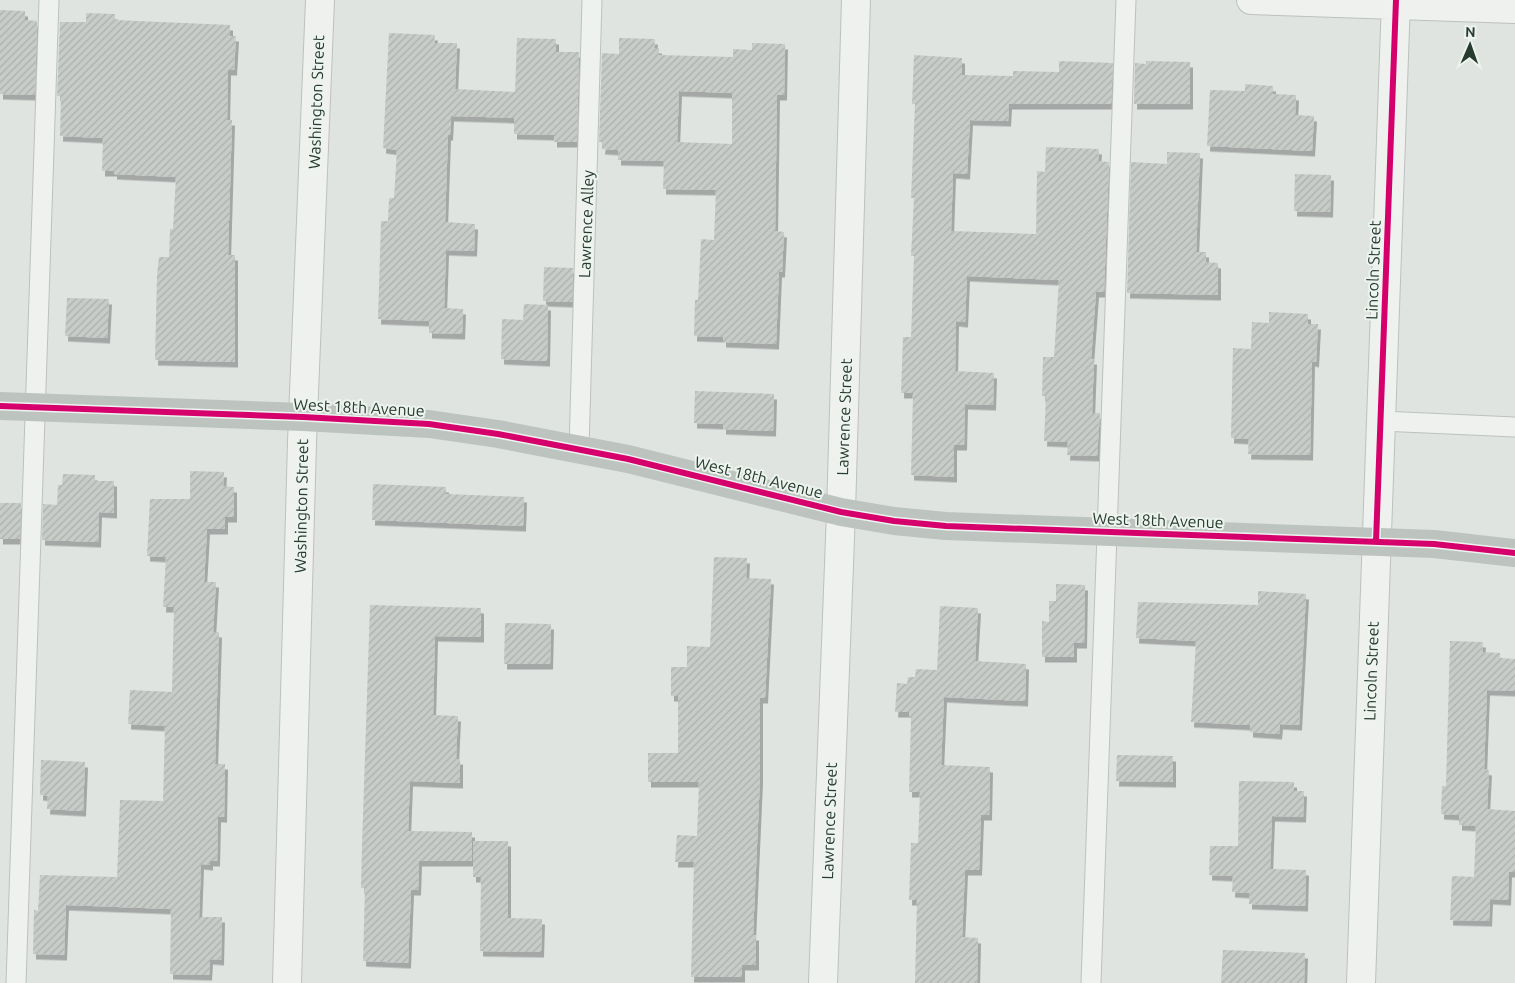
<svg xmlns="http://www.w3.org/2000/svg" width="1515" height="983" font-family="Ubuntu,sans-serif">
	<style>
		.building { fill: url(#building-hatch); fill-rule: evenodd; filter: url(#shadow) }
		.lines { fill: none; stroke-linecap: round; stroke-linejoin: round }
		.lane-casing { stroke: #bcc1be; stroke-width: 21 }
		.street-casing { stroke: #bcc1be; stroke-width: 30 }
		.lane { stroke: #eff1ef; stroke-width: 19 }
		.street { stroke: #eff1ef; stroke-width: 28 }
		.secondary { stroke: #bdc4c0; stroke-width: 28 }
		.cycleway-casing { stroke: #edf4ef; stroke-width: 9 }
		.cycleway { stroke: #d6006c; stroke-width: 6 }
		.labels { text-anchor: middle; stroke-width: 4; stroke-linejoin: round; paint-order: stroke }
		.street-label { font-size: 16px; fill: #283b2f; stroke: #edf4ef }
	</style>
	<defs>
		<pattern id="building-hatch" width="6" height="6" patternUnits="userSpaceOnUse" patternTransform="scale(1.25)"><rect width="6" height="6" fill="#c7ccc9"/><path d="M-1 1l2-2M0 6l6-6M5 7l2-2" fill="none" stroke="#abb0ad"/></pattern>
		<filter id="shadow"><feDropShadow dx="3" dy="5.5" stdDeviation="0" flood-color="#0004"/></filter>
	</defs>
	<rect width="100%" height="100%" fill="#dfe4e1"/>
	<path class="building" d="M 0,10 L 25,11 L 25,20 L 37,21 L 35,95 L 0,94 Z
		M 86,13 L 115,14 L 115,20 L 230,25 L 230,36 L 236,36 L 234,70 L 228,70 L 227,120 L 232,120 L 228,255 L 235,255 L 235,362 L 155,360 L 157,275 L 159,257 L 169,257 L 170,229 L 173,229 L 176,177 L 114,174 L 114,171 L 102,171 L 103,138 L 60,136 L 61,96 L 57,96 L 60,22 L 86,22 Z
		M 389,33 L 435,35 L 434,43 L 457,43 L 455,89 L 515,92 L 517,38 L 556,39 L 556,52 L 579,52 L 577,142 L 554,142 L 554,135 L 514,134 L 514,118 L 451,116 L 450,135 L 448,135 L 445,222 L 475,224 L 474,251 L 446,250 L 444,308 L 463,309 L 462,334 L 429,333 L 429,321 L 378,319 L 381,221 L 388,221 L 389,198 L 394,198 L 397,150 L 383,148 Z
		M 619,38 L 655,39 L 654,48 L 659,48 L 659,55 L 733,57 L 733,49 L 752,50 L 752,43 L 785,44 L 784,95 L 777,95 L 775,231 L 784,232 L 782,272 L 779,272 L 776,344 L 723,342 L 723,337 L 694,336 L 695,300 L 698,300 L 701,239 L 714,240 L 716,190 L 663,189 L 664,161 L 618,160 L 618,150 L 602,149 L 603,142 L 599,142 L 602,53 L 619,54 ZM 679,91 L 732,93 L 732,144 L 677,142 Z
		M 914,55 L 962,58 L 962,75 L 1013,76 L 1013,71 L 1059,72 L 1059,61 L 1113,63 L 1111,104 L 1009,104 L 1008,121 L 970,120 L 967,174 L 953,173 L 951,231 L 1036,234 L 1037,171 L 1045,172 L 1046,147 L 1099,149 L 1098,161 L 1109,162 L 1104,292 L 1096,292 L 1091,359 L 1094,359 L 1092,413 L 1100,413 L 1097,456 L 1067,455 L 1068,442 L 1044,441 L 1046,396 L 1042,396 L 1043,357 L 1054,357 L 1059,280 L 967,276 L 965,322 L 956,321 L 955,371 L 994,373 L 993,405 L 965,404 L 964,445 L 954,445 L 954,477 L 911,475 L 913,393 L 901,393 L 903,337 L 911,337 L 914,256 L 911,256 L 914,198 L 911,198 L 915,104 L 912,104 Z
		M 1146,61 L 1190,62 L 1190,104 L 1134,104 L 1135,63 L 1146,64 Z
		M 1245,84 L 1273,86 L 1273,94 L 1296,95 L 1295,115 L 1314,116 L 1312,151 L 1207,146 L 1210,90 L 1245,91 Z
		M 1167,152 L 1200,153 L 1196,252 L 1206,252 L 1206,262 L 1218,263 L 1218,295 L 1127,293 L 1131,162 L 1167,164 Z
		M 1295,174 L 1331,175 L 1330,212 L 1294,211 Z
		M 544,267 L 573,268 L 572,302 L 543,301 Z
		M 67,298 L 109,299 L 107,338 L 65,336 Z
		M 524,304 L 548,305 L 547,361 L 501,359 L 502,319 L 523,320 Z
		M 1269,312 L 1308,314 L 1308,324 L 1318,324 L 1316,362 L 1312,361 L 1310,455 L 1248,454 L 1249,439 L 1231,438 L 1233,348 L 1251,349 L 1252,322 L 1269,323 Z
		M 695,391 L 774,394 L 773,431 L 723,429 L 723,424 L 694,423 Z
		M 190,471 L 224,472 L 223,486 L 234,487 L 234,517 L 225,517 L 225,529 L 207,529 L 204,582 L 216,582 L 213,632 L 219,632 L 215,764 L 225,764 L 224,817 L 218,817 L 217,861 L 210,861 L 210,865 L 201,864 L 199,917 L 222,917 L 221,960 L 210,959 L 209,975 L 170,974 L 171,909 L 66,905 L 64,955 L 33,954 L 34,910 L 38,911 L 40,875 L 117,877 L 120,800 L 163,801 L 165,726 L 128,724 L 130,690 L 172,692 L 174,607 L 163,607 L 166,557 L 147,556 L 150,499 L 190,499 Z
		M 63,474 L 95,475 L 95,481 L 114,481 L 114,513 L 99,512 L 98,542 L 42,540 L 43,504 L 57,505 L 58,485 L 62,485 Z
		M 373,484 L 446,487 L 446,494 L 524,497 L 523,526 L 372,520 Z
		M 0,503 L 21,503 L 20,539 L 0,539 Z
		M 714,557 L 747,558 L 746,578 L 771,579 L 765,698 L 760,698 L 760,778 L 753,935 L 756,935 L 756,965 L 742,965 L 742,977 L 691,977 L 694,862 L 675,862 L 677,835 L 697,836 L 699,782 L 648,782 L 648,753 L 678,753 L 678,696 L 671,696 L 671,667 L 687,667 L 687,646 L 710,647 Z
		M 1056,584 L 1085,585 L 1084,643 L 1074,643 L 1074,657 L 1042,657 L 1042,621 L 1049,622 L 1049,601 L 1056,601 Z
		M 1258,591 L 1306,594 L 1299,725 L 1280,724 L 1279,734 L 1250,732 L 1250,725 L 1191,722 L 1196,641 L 1136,638 L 1138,602 L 1258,605 Z
		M 370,605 L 481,608 L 481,637 L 435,636 L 433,715 L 458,716 L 456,759 L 460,759 L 460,783 L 410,781 L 408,831 L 472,832 L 472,861 L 419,861 L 418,890 L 411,890 L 408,963 L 363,961 L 365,888 L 361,888 L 362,846 Z
		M 940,606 L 978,608 L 975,661 L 1026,664 L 1025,701 L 944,697 L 941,765 L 990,767 L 989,815 L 981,815 L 979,870 L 965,870 L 962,937 L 978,938 L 977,983 L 915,983 L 917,900 L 909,900 L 911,843 L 918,843 L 920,792 L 909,792 L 911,718 L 909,718 L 909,712 L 895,712 L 897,683 L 907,684 L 908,677 L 915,677 L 916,669 L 937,670 Z
		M 505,623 L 551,624 L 550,664 L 504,664 Z
		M 1450,641 L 1483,642 L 1482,652 L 1500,653 L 1500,658 L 1515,659 L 1515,691 L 1487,690 L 1484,769 L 1489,770 L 1487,809 L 1515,811 L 1515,872 L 1509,872 L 1508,900 L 1490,899 L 1489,921 L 1450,920 L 1452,876 L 1474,877 L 1476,826 L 1459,825 L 1459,815 L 1441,814 L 1442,786 L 1446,786 Z
		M 1117,755 L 1173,756 L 1173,782 L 1116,781 Z
		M 41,760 L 85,762 L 83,811 L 47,809 L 48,796 L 40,795 Z
		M 1239,781 L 1294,782 L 1294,791 L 1304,791 L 1303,817 L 1272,816 L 1270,869 L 1306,870 L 1305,906 L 1249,904 L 1249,893 L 1232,892 L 1233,876 L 1209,875 L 1210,846 L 1238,846 Z
		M 473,841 L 508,841 L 508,918 L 542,919 L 541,952 L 480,951 L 481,877 L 473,877 Z
		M 1223,950 L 1305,953 L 1304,983 L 1221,983 Z"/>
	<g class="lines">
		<g class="lane-casing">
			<path id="lane" d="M 1381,421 L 1515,427
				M 579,448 L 592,0
				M 16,983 L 49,0
				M 1091,983 L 1126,0"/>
		</g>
		<g class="street-casing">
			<path id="street" d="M 1251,0 L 1515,9
				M 287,983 L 302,442 L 320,0
				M 823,983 L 841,512 L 856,0
				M 1361,983 L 1396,0"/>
		</g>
		<use href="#lane" class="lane"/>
		<use href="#street" class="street"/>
		<path class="secondary" d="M 0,406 L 303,417 L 429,424 L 498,434 L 628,459 L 841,512 L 894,521 L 946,526 L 1434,544 L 1515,553"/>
		<g class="cycleway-casing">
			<path id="cycleway" d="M 0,406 L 303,417 L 429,424 L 498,434 L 628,459 L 841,512 L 894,521 L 946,526 L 1434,544 L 1515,553
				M 1376,542 L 1396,0"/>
		</g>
		<use href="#cycleway" class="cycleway"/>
	</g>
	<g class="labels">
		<g class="street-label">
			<text transform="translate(316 102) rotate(-88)" y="6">Washington Street</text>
			<text transform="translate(586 224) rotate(-88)" y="6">Lawrence Alley</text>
			<text transform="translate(1373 270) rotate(-88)" y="6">Lincoln Street</text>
			<text transform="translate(359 407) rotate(3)" y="6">West 18th Avenue</text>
			<text transform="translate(844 417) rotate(-88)" y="6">Lawrence Street</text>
			<text transform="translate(759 477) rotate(14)" y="6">West 18th Avenue</text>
			<text transform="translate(301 506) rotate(-89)" y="6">Washington Street</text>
			<text transform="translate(1158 520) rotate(2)" y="6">West 18th Avenue</text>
			<text transform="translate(1371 671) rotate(-88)" y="6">Lincoln Street</text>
			<text transform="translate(829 821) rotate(-88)" y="6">Lawrence Street</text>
		</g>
	</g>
	<g transform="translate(1470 45) rotate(2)" stroke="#edf4ef" stroke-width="4" paint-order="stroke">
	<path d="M0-4L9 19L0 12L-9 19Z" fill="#283b2f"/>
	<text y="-8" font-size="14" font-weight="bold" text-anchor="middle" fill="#283b2f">N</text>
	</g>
</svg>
